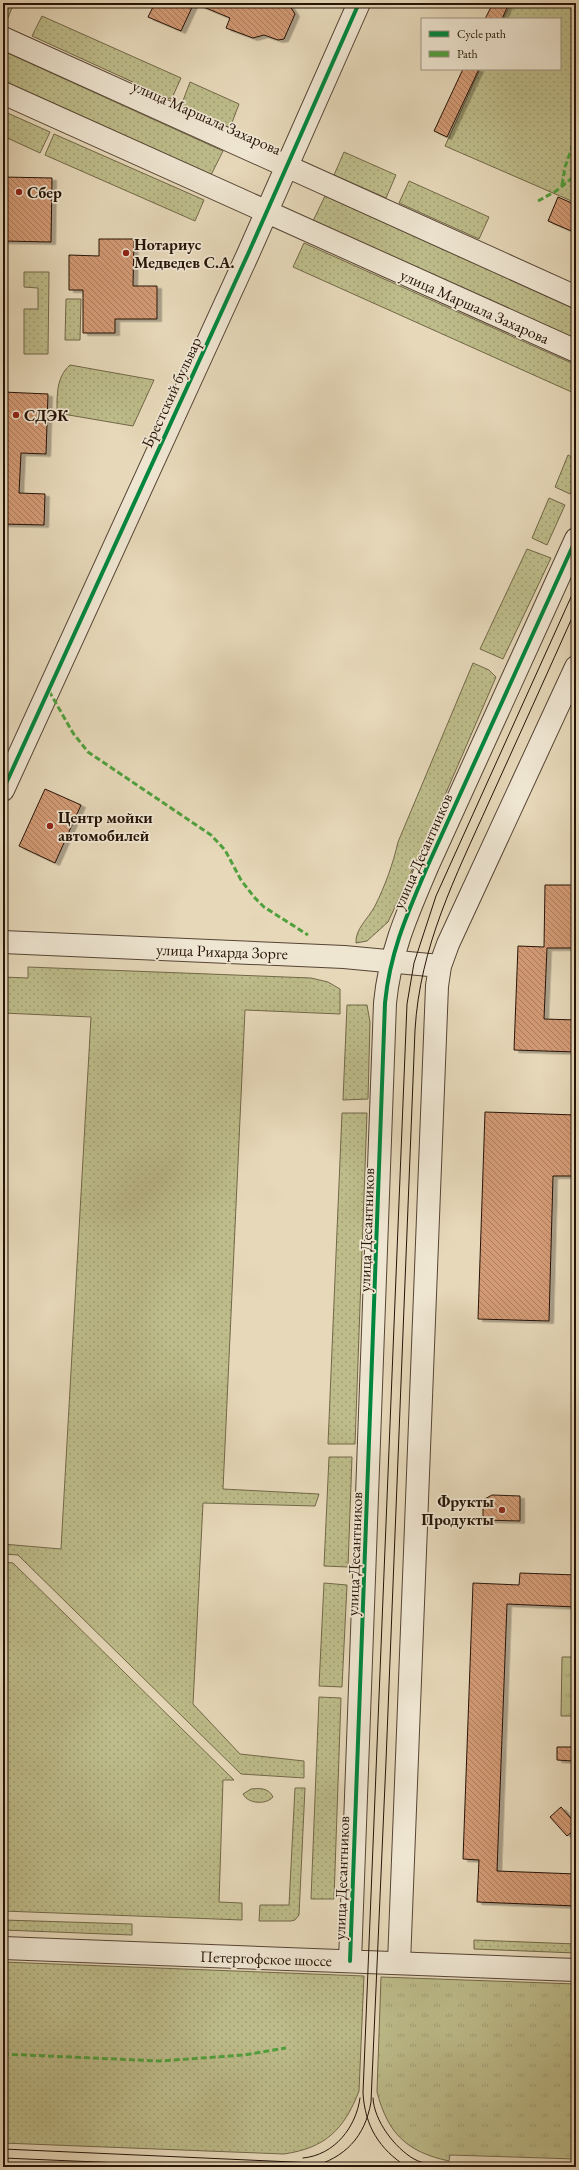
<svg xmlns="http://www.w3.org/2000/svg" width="579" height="2170" font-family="'EB Garamond',serif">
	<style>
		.grass { fill: url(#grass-dots); stroke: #726848 }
		.park { fill: url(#park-tufts); stroke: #726848 }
		.building { fill: url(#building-back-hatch); stroke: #261307; filter: url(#shadow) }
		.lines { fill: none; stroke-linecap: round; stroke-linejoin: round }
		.minor-casing { stroke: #564434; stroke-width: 24 }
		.minor { stroke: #efe6d2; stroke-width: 22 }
		.tram { stroke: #261307; stroke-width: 1 }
		.quiet { stroke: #50a03d; stroke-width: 3; stroke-dasharray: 6 3; stroke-linecap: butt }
		.cycleway-casing { stroke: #efe6d2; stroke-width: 6 }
		.cycleway { stroke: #00873e; stroke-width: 4 }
		.poi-dot { fill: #8f2418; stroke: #efe6d2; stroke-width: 1.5 }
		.labels { text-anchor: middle; stroke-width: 3.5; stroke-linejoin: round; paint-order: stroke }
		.street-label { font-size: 16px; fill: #261307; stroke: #efe6d2 }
		.poi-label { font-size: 16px; font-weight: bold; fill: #261307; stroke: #efe6d2; text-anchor: start }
	</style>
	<defs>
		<pattern id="grass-dots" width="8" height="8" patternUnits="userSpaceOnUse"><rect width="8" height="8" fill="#bdbc8a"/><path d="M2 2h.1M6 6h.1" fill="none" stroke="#a2a176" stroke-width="1.8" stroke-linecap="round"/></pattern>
		<pattern id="park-tufts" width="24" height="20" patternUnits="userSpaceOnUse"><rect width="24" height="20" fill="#bdbc8a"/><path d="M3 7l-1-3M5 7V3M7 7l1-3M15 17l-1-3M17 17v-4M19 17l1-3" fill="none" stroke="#a2a176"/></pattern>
		<pattern id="building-back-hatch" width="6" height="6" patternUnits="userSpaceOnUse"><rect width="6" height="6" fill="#d29a74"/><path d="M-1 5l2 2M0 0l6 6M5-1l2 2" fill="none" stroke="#aa7c5d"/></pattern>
		<filter id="shadow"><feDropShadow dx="4.5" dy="2.5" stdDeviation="0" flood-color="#0004"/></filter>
	</defs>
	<rect width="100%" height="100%" fill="#e6d8b9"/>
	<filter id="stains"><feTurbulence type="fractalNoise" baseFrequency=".005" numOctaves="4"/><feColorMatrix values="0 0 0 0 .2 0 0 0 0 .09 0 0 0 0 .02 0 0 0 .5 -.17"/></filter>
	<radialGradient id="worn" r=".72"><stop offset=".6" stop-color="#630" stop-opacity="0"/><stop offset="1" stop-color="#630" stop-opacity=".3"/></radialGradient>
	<path class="grass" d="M 3,3 L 14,3 L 5,25 L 3,24 Z
		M 511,3 L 576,3 L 576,203 L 445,146 L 480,69 L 560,69 L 560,19 L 503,19 Z
		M 42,16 L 181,78 L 172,98 L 170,99 L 32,36 Z
		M 3,51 L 223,151 L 211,175 L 3,81 Z
		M 190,82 L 239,104 L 230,128 L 181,106 Z
		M 3,111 L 50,132 L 40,153 L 3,136 Z
		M 54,134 L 204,200 L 195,221 L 45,155 Z
		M 344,152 L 396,175 L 386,198 L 334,175 Z
		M 409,181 L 489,217 L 479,239 L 399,203 Z
		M 325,196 L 576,309 L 576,339 L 313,221 Z
		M 304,243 L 576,365 L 576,394 L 293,267 Z
		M 24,272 L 49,272 L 48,354 L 24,354 L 24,309 L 38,309 L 38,288 L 24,287 Z
		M 66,299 L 81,299 L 80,340 L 65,340 Z
		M 70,365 L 154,380 L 133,426 L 57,413 C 57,396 56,377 70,365 Z
		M 568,455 L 576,459 L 576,474 L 572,483 L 575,484 L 570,494 L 555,487 Z
		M 549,498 L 565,505 L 547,545 L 532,538 Z
		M 527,549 L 551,558 L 503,659 L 480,649 Z
		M 473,663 L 489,670 L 496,677 L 420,853 L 388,922 L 367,941 L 356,943 C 355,929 368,919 375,906 C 385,886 393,864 398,842 Z
		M 28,967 L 311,978 L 328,982 L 340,989 L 340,1014 L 245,1010 L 223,1489 L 319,1494 L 315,1506 L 203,1503 L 193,1704 L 240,1754 L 304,1761 L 304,1778 L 241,1774 L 18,1555 L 3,1554 L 3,1544 L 61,1549 L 91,1017 L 3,1013 L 3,977 L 28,978 Z
		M 347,1005 L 367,1005 L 370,1022 L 368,1099 L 343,1100 Z
		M 342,1113 L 367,1113 L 355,1444 L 328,1444 Z
		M 329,1457 L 352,1457 L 348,1567 L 324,1566 Z
		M 3,1562 L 13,1563 L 234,1780 L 223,1780 L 219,1902 L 242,1903 L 242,1920 L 3,1911 Z
		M 324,1583 L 347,1585 L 342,1687 L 319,1686 Z
		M 319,1697 L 341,1698 L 334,1899 L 311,1899 Z
		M 295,1788 L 305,1788 L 299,1915 L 295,1920 L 291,1921 L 259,1921 L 260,1905 L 289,1905 Z
		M 251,1789 C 260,1788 269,1788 273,1797 C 266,1805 248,1804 243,1794 Z
		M 3,1920 L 132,1924 L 132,1935 L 3,1930 Z
		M 474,1940 L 576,1944 L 576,1953 L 474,1949 Z
		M 3,1962 L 364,1976 L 359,2091 C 344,2130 325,2148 284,2154 L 3,2143 Z"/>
	<path class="park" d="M 562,1657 L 576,1657 L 576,1716 L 561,1716 Z
		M 381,1977 L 576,1984 L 576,2159 L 450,2155 L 449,2161 C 407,2152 388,2134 377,2092 Z"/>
	<path class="building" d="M 155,3 L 194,3 L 181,31 L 148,17 Z
		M 194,3 L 288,3 L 295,14 L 284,39 L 278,40 L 264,35 L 253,38 L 226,28 L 230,18 Z
		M 493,3 L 509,3 L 502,19 L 485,19 Z
		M 463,69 L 479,69 L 447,137 L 434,131 Z
		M 3,177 L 52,178 L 51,242 L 3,241 Z
		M 558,197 L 576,205 L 576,233 L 548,221 Z
		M 99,239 L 134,239 L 133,286 L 157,286 L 157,319 L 115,319 L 115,333 L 83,333 L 83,290 L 69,290 L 69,255 L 99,256 Z
		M 3,392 L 48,394 L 46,454 L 21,453 L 19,493 L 45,494 L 44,525 L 3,524 Z
		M 45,789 L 81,805 L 55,863 L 19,846 Z
		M 545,885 L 574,885 L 574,948 L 547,948 L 544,1019 L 576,1020 L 576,1052 L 514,1050 L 518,946 L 544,947 Z
		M 485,1112 L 576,1115 L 576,1176 L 553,1176 L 549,1321 L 478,1319 Z
		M 492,1495 L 520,1496 L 520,1521 L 483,1520 L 483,1500 Z
		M 520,1573 L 576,1575 L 576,1607 L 507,1604 L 497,1871 L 576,1874 L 576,1906 L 477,1902 L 479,1860 L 463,1859 L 473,1583 L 519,1585 Z
		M 557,1747 L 572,1747 L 572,1761 L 557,1760 Z
		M 561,1807 L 576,1824 L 576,1828 L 567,1836 L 550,1817 Z"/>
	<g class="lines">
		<g class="minor-casing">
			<path id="minor" d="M 3,38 L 576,297
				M 3,93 L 576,351
				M 3,790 L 248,254 L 359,3
				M 3,942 L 344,957 L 440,966
				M 3,1948 L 576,1970
				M 350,1961 L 385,1003 C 390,951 408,912 428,865 L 576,539
				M 399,1963 L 437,986 L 440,966 L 448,944 L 576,667"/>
		</g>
		<use href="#minor" class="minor"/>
		<path class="tram" d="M 373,2098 C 374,2121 395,2148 414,2159 C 423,2164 434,2165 444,2167
			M 3,2149 L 404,2167
			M 3,2158 L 214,2167
			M 303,2158 C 335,2155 356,2127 360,2098
			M 311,2167 C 345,2158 365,2137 371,2102 L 386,1761 L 415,1030 C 420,946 455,878 489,802 C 518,738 547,674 576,609
			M 407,2167 C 379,2149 365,2126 363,2093 L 407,1004 L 414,963 L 436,896 L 576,586"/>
		<path class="quiet" d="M 562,185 L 565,167 L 576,136
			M 538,201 L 556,191 L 576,175
			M 49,691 L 73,733 L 88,752 L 211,835 L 225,850 L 241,880 L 254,897 L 264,907 L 308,935
			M 3,2054 L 160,2061 L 244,2055 L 286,2048"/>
		<g class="cycleway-casing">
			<path id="cycleway" d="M 3,790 L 248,254 L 359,3
				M 350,1961 L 385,1003 C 390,951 408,912 428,865 L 576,539"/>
		</g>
		<use href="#cycleway" class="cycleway"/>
	</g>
	<g class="poi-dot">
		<circle cx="19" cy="192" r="4"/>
		<circle cx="126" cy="253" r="4"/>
		<circle cx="16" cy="415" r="4"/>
		<circle cx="50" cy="826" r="4"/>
		<circle cx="502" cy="1510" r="4"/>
	</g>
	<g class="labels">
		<g class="street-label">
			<text transform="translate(207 117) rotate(24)" y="6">улица Маршала Захарова</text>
			<text transform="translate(475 306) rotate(24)" y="6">улица Маршала Захарова</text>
			<text transform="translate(171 392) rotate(-65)" y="6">Брестский бульвар</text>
			<text transform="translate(422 851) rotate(-66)" y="6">улица Десантников</text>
			<text transform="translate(222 951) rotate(2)" y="6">улица Рихарда Зорге</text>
			<text transform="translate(366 1230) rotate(-88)" y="6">улица Десантников</text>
			<text transform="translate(354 1554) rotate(-88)" y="6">улица Десантников</text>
			<text transform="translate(341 1878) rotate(-88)" y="6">улица Десантников</text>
			<text transform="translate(266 1958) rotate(2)" y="6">Петергофское шоссе</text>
		</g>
		<g class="poi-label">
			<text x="27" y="198">Сбер</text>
			<text x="134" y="250">Нотариус<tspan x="134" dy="18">Медведев С.А.</tspan></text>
			<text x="24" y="421">СДЭК</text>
			<text x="58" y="823">Центр мойки<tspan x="58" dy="18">автомобилей</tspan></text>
			<text x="494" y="1507" text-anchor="end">Фрукты<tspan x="494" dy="18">Продукты</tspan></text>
		</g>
	</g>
	<rect width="579" height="2170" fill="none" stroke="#e6d8b9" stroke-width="16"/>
	<rect x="4" y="4" width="571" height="2162" fill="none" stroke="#261307" stroke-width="2"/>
	<rect x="8" y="8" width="563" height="2154" fill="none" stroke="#261307"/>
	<rect x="421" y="18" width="140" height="52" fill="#efe6d2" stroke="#9f9281"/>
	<rect x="429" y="31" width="20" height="6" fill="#00873e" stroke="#9f9281"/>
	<text x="457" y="38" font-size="12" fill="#261307">Cycle path</text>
	<rect x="429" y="51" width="20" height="6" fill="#50a03d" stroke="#9f9281"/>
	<text x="457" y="58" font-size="12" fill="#261307">Path</text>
	<rect width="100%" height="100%" filter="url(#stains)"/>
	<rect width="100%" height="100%" fill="url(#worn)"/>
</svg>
